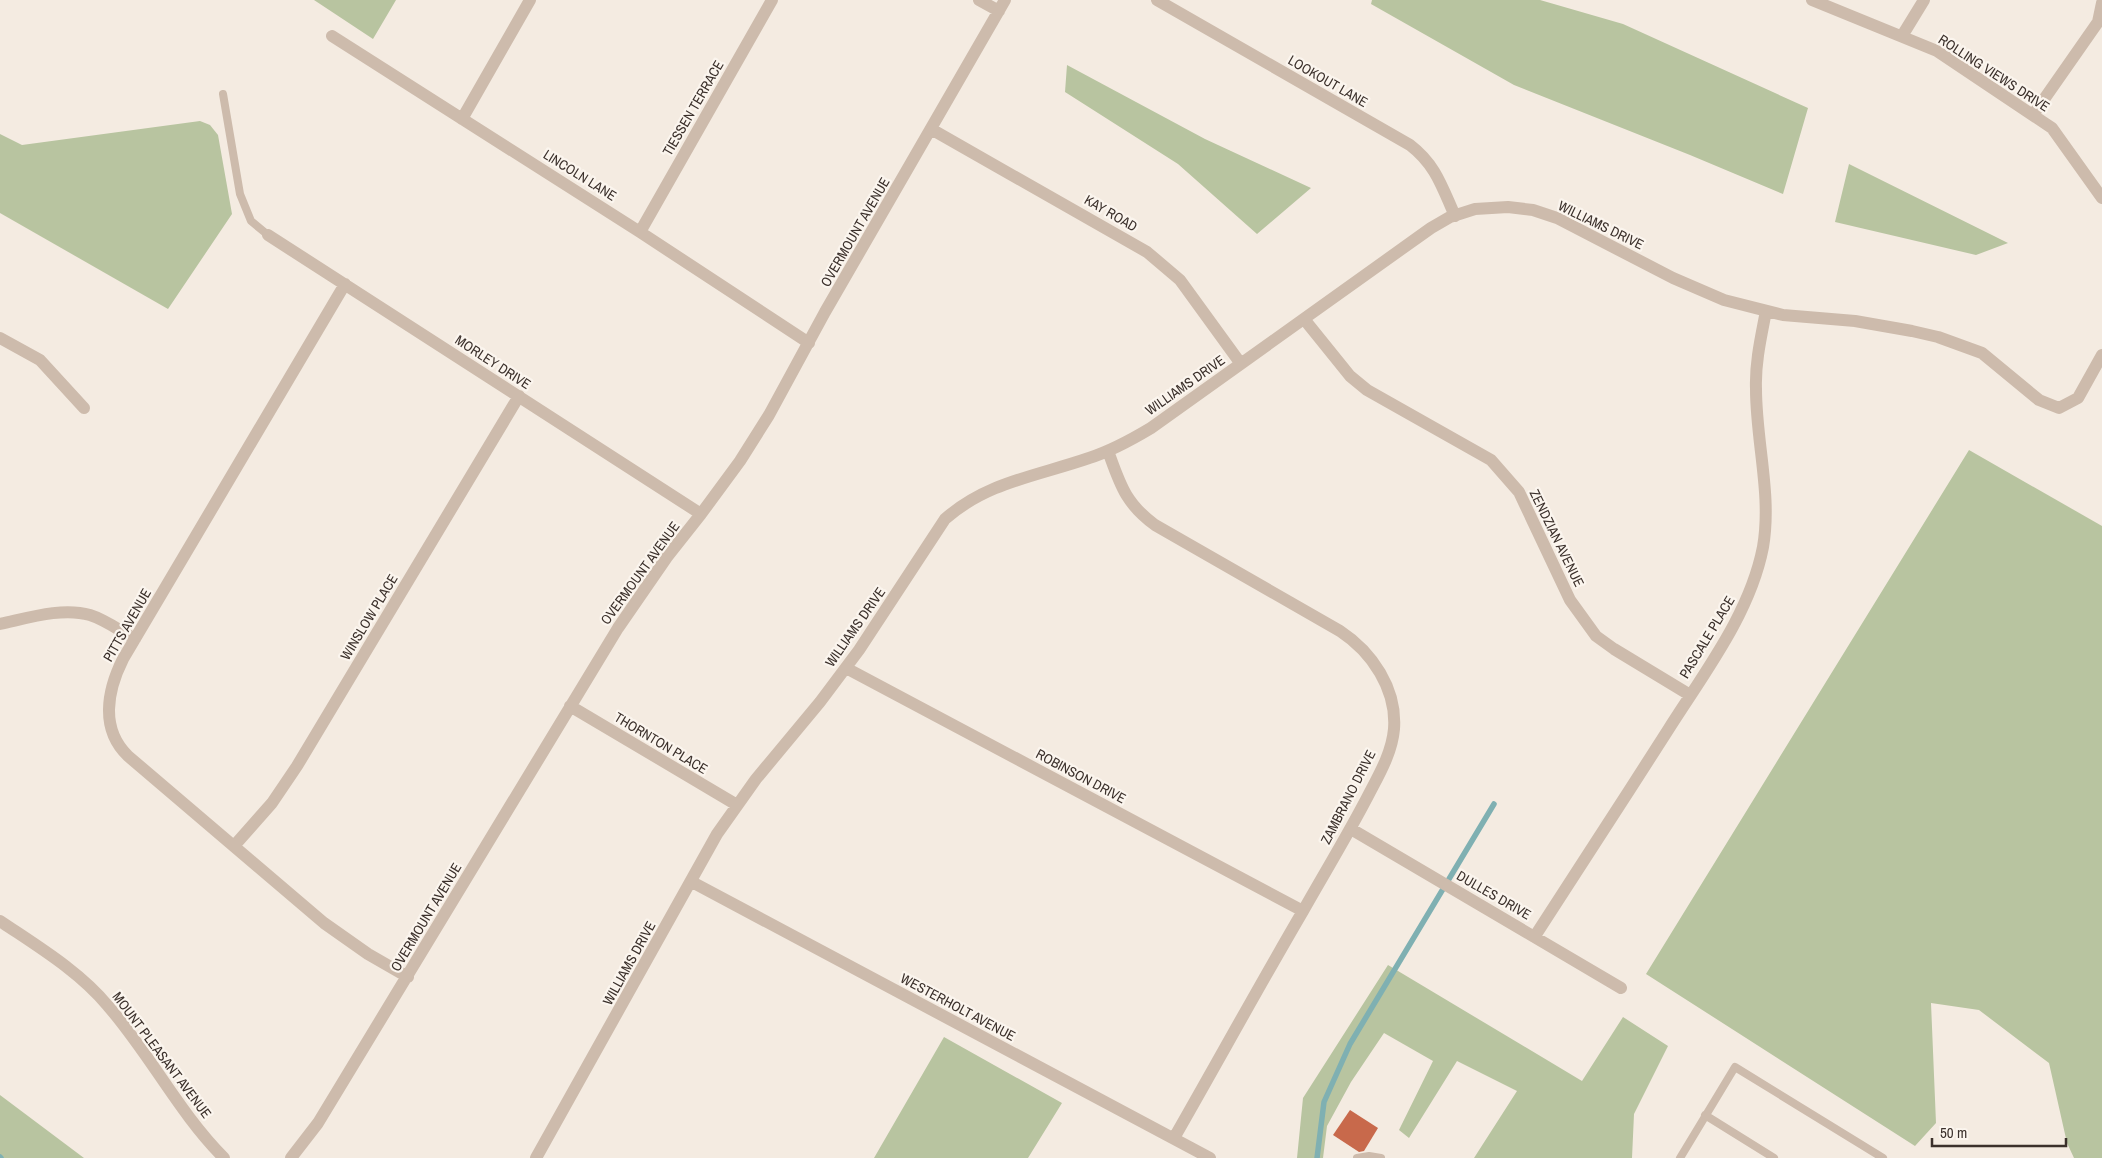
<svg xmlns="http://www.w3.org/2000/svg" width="2102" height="1158" font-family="'Archivo Narrow',sans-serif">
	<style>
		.green { fill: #b8c4a0 }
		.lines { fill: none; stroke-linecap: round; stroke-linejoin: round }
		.stream { stroke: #7fb0b2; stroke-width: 5.5 }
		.building { fill: #c8694b }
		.lane { stroke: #cdbbac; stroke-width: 8 }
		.street { stroke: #cdbbac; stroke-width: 12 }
		.labels { text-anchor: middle; stroke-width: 4.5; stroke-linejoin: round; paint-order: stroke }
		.street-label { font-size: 14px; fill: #3b302b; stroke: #fbf5ee }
	</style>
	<rect width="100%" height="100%" fill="#f4ebe1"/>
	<path class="green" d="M 314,0 L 396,0 L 373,39 Z
		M 1372,0 L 1540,0 L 1623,24 L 1808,108 L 1783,194 L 1690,155 L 1514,85 L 1371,4 Z
		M 1067,65 L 1205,139 L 1311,188 L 1257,234 L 1178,164 L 1065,92 Z
		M 200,121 L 210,125 L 218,135 L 232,214 L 168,309 L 0,213 L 0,134 L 22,145 Z
		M 1849,164 L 2008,243 L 1976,255 L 1835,222 Z
		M 1969,450 L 2102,526 L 2102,1158 L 2074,1158 L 2067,1143 L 2049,1063 L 1979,1010 L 1931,1003 L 1936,1123 L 1915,1146 L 1646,974 Z
		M 1388,965 L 1582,1081 L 1623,1017 L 1668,1046 L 1634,1114 L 1632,1158 L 1474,1158 L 1517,1091 L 1457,1061 L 1409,1138 L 1399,1130 L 1433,1061 L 1384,1033 L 1351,1082 L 1327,1126 L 1323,1158 L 1297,1158 L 1303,1098 Z
		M 944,1037 L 1062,1103 L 1028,1158 L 874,1158 Z
		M 0,1095 L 84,1158 L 0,1158 Z"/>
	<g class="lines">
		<path class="stream" d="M 0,1157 L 1,1158
			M 1317,1158 L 1324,1102 L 1350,1044 L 1494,804"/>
	</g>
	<path class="building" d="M 1350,1110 L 1378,1128 L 1364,1151 L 1359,1152 L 1333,1135 Z"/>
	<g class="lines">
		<path class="lane" d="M 223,94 L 240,194 L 251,221 L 268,235
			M 1705,1115 L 1774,1158
			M 1357,1158 L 1369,1156 L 1381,1158
			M 1680,1158 L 1735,1067 L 1883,1158"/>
		<path class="street" d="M 979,0 L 999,11
			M 1157,0 L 1410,145 C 1436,165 1442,187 1455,216
			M 1812,0 L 1937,51 L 2052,128 L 2102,198
			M 332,36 L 640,232 L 809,343
			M 1902,36 L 1924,0
			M 2033,115 L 2098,22 L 2102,3
			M 462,119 L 530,0
			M 931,129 L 1147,252 L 1180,280 L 1241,364
			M 640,232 L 772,0
			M 268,235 L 701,514
			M 345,284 L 123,659 C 107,691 100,729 128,756 L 324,923 L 368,954 L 408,977
			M 1304,319 L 1350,376 L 1367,390 L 1491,460 L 1519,492 L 1570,600 L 1596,636 L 1614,649 L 1690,695
			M 0,338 L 40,360 L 84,408
			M 1108,451 C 1120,484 1125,503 1155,525 L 1340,631 C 1372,652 1397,689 1394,729 C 1392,752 1380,773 1370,792 C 1349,833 1325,872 1303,911 C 1259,986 1217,1063 1174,1138
			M 0,624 C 28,618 62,607 90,615 C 106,620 120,631 135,639
			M 846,668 L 1303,911
			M 570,706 L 737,805
			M 1351,829 L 1621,988
			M 234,846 L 272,803 L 297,766 L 519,396
			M 692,882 L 1210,1158
			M 0,921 C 37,946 79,971 108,1006 C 150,1054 179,1113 224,1158
			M 1535,936 C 1579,868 1624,799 1668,730 C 1704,673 1750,614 1763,547 C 1772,495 1756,442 1756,389 C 1755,363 1761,337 1766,311
			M 291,1158 L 318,1123 L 618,628 L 667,557 L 701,514 L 740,461 L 769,415 L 825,312 L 1005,0
			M 536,1158 L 717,834 L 756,779 L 820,702 L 859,650 L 945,519 C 987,482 1037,476 1089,458 C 1111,451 1131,440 1151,428 L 1431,228 L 1450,217 L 1475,209 L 1508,207 L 1533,210 L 1557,218 L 1673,278 L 1724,300 L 1783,315 L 1855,321 L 1912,331 L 1938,337 L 1982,353 L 2039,400 L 2059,408 L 2078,398 L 2102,355"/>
	</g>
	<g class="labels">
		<g class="street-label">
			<text transform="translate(1994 73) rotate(33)" y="5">ROLLING VIEWS DRIVE</text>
			<text transform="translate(1328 81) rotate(30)" y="5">LOOKOUT LANE</text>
			<text transform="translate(693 108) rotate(-60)" y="5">TIESSEN TERRACE</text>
			<text transform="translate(580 175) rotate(32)" y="5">LINCOLN LANE</text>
			<text transform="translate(1111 213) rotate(30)" y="5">KAY ROAD</text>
			<text transform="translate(1601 225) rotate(26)" y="5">WILLIAMS DRIVE</text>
			<text transform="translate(855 232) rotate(-60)" y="5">OVERMOUNT AVENUE</text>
			<text transform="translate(493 362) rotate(33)" y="5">MORLEY DRIVE</text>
			<text transform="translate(1185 385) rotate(-35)" y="5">WILLIAMS DRIVE</text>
			<text transform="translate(1557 538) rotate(64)" y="5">ZENDZIAN AVENUE</text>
			<text transform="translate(640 573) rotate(-54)" y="5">OVERMOUNT AVENUE</text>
			<text transform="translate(369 617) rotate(-59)" y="5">WINSLOW PLACE</text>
			<text transform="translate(127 625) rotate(-60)" y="5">PITTS AVENUE</text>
			<text transform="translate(855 627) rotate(-55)" y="5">WILLIAMS DRIVE</text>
			<text transform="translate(1707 637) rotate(-59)" y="5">PASCALE PLACE</text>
			<text transform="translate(661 743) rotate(31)" y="5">THORNTON PLACE</text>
			<text transform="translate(1081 776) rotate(28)" y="5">ROBINSON DRIVE</text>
			<text transform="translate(1348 797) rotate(-63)" y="5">ZAMBRANO DRIVE</text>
			<text transform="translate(1494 895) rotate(30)" y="5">DULLES DRIVE</text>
			<text transform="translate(426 917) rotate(-59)" y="5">OVERMOUNT AVENUE</text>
			<text transform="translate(629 963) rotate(-61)" y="5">WILLIAMS DRIVE</text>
			<text transform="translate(958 1007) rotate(28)" y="5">WESTERHOLT AVENUE</text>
			<text transform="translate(162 1055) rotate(53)" y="5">MOUNT PLEASANT AVENUE</text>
		</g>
	</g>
	<path d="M1932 1138v8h134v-8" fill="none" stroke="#3b302b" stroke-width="2.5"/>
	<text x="1940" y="1138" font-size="15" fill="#3b302b" stroke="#fbf5ee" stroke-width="4" paint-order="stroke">50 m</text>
</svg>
